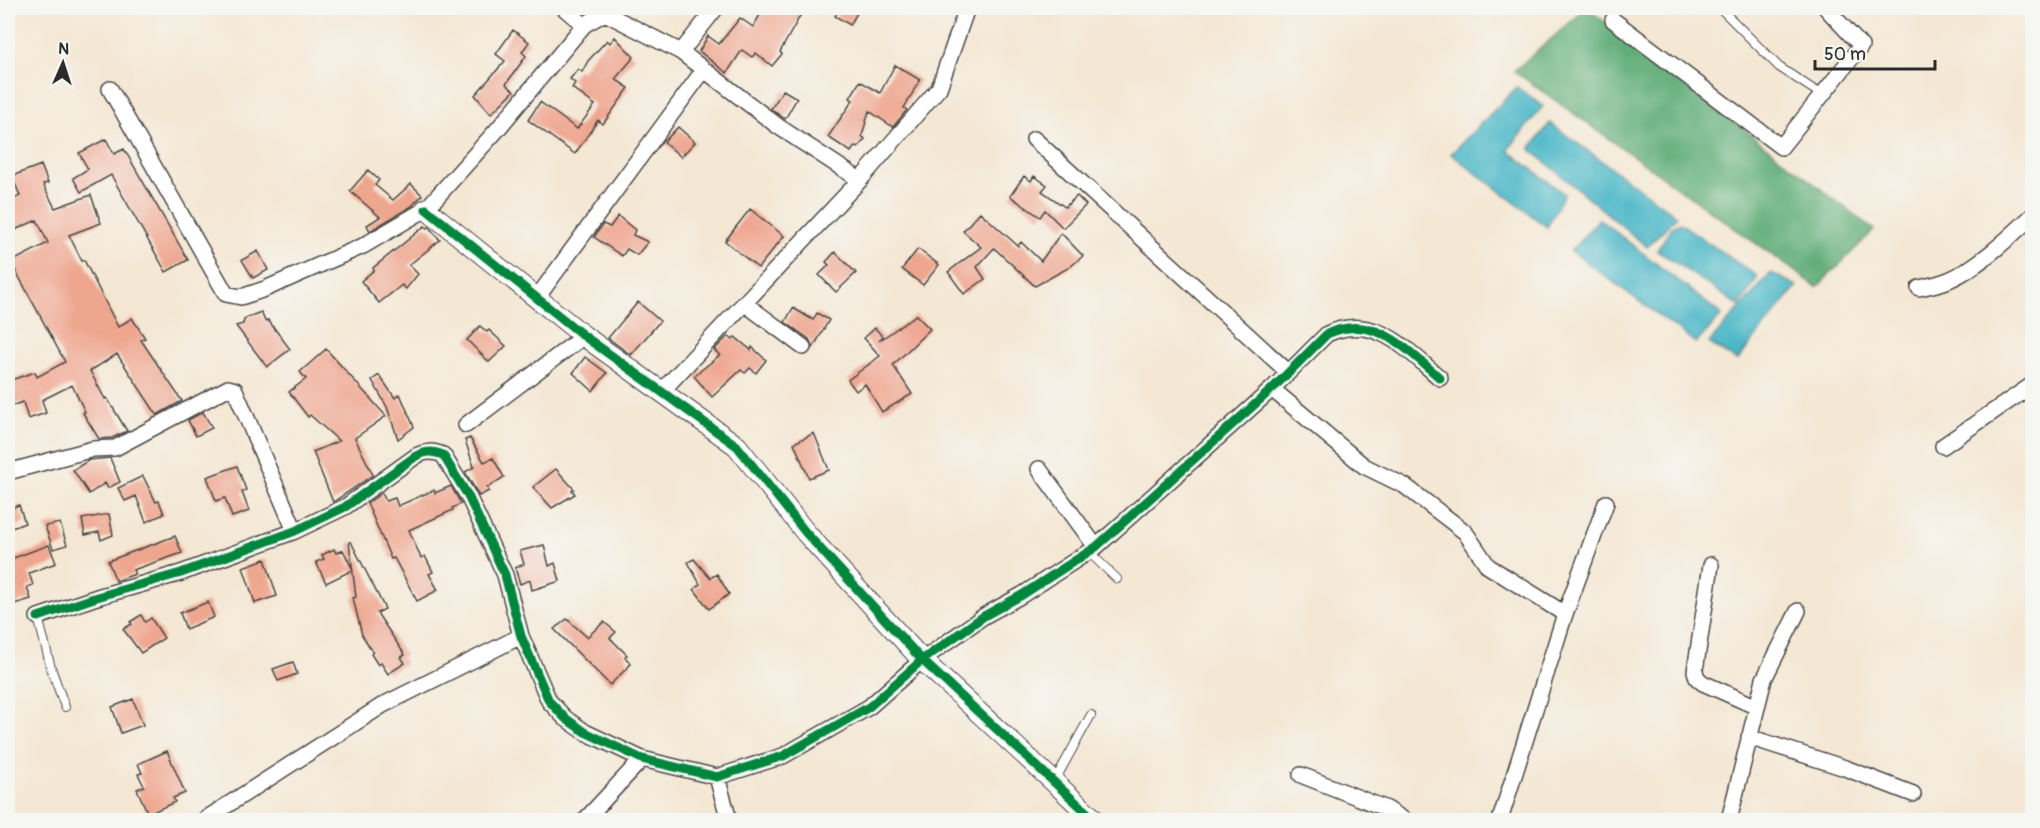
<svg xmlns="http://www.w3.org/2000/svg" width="2040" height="828" font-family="Pangolin,sans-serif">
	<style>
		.forest { fill: #60ad78; stroke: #466c52; stroke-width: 1.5 }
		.water { fill: #4bb7c7; stroke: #3b7179; stroke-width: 1.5 }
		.building { fill: #efa68f }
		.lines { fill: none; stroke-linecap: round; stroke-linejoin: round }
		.service-casing { stroke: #494744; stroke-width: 10 }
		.minor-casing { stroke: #494744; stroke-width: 18 }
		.tertiary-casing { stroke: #494744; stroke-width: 22 }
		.service { stroke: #fff; stroke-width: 8 }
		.minor { stroke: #fff; stroke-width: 15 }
		.tertiary { stroke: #fff; stroke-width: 20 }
		.cycleway-casing { stroke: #f6f6f2; stroke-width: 13 }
		.cycleway { stroke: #00873e; stroke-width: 9 }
	</style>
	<rect width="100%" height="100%" fill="#f6f6f2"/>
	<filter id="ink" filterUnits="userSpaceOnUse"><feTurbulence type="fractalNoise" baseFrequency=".0167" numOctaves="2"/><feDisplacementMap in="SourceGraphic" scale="12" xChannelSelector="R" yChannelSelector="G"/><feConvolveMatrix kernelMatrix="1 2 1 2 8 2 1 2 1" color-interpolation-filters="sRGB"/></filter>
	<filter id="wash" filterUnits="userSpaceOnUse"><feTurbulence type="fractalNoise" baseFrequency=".008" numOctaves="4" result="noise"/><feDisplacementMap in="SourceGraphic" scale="24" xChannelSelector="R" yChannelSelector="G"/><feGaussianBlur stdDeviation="1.35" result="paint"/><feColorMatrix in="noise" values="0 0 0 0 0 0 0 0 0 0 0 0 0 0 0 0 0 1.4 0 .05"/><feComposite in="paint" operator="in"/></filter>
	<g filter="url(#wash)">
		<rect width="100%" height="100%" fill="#f4e7d3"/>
		<path class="forest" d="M 1587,8 L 1874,230 L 1817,287 L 1514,71 Z"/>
		<path class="water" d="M 1517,87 L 1543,106 L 1508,150 L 1564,194 L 1547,227 L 1451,154 Z
			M 1550,123 L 1677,216 L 1647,247 L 1530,149 Z
			M 1599,219 L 1722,315 L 1696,343 L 1571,251 Z
			M 1680,223 L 1758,277 L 1739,306 L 1657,250 L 1672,227 Z
			M 1771,273 L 1797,286 L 1737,361 L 1709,343 Z"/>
		<g id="blocks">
			<path class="building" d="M 764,8 L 790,8 L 801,14 L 780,52 L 782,54 L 772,66 L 756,53 L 752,57 L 742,50 L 727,73 L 699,51 L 708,36 L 719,44 L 740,18 L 753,27 Z
				M 840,8 L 860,8 L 850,25 L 835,16 Z
				M 513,30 L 529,42 L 522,52 L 526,56 L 506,84 L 514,91 L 491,114 L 475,95 L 505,61 L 496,54 Z
				M 615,37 L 634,57 L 615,79 L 629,88 L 603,124 L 598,120 L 575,154 L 528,120 L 540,102 L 577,129 L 595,105 L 572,88 L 575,83 L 570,79 L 578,69 L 582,72 L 588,61 L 607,40 L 610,43 Z
				M 895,65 L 920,80 L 904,108 L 907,110 L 893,127 L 869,111 L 862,136 L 865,139 L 858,148 L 855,146 L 851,152 L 828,137 L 853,100 L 850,98 L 860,81 L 880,93 Z
				M 783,90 L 797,98 L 785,119 L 771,109 Z
				M 678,127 L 695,142 L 681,157 L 664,142 Z
				M 106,139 L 114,154 L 124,149 L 188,260 L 166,272 L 111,175 L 81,192 L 73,178 L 88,169 L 79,153 Z
				M 41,165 L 48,183 L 43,184 L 55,208 L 91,195 L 101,223 L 69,235 L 82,261 L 84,260 L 118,327 L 132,318 L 145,338 L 141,340 L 182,401 L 157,415 L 117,354 L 90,371 L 105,399 L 107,398 L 127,431 L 112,438 L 99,439 L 83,413 L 85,412 L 72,385 L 42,400 L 46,413 L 28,419 L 23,402 L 8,407 L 8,381 L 35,372 L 37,377 L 65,362 L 11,262 L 48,243 L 37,220 L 8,233 L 8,202 L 20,196 L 12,176 Z
				M 368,170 L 379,180 L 375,185 L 393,200 L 411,184 L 422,195 L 412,206 L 370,231 L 367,225 L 380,217 L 350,191 Z
				M 1024,176 L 1031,181 L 1034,176 L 1047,185 L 1042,191 L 1065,207 L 1077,196 L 1086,205 L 1063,228 L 1045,210 L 1040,217 L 1010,196 Z
				M 750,209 L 784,236 L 758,268 L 725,241 Z
				M 980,212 L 1018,246 L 1021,242 L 1041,261 L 1061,233 L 1083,256 L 1070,267 L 1035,286 L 994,248 L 977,267 L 985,279 L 964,294 L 948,272 L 981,247 L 963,231 Z
				M 618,216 L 635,230 L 633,235 L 648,242 L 637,255 L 627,249 L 622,256 L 594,237 L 603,224 L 610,227 Z
				M 425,226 L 427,228 L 429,227 L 440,240 L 409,265 L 418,274 L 406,289 L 402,285 L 379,303 L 361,281 L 374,270 L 373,268 Z
				M 918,249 L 939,265 L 923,285 L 902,269 Z
				M 258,251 L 268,270 L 253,278 L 242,260 Z
				M 835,252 L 856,273 L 836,292 L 819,275 L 829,265 L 826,262 Z
				M 638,302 L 660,321 L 631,355 L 608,338 Z
				M 793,308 L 813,320 L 817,313 L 829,320 L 813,348 L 809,339 L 785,322 Z
				M 261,312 L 265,321 L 268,320 L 290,349 L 267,367 L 236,326 L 243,324 L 244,320 L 248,317 Z
				M 916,315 L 930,329 L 893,365 L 912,394 L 882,412 L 865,384 L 856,391 L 848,380 L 880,356 L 864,338 L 875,328 L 883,337 L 879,341 Z
				M 480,326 L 487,332 L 489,330 L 506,346 L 489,362 L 467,340 Z
				M 728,336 L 732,339 L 735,337 L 751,350 L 752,347 L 766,360 L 756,373 L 750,368 L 745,373 L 741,370 L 712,397 L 694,376 L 720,355 L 714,350 Z
				M 326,349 L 386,416 L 355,438 L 373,475 L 333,502 L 313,452 L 339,441 L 310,415 L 308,417 L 289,392 L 306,379 L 300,372 Z
				M 585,357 L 607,373 L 593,391 L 573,373 Z
				M 379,375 L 395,398 L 400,394 L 414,427 L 398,439 L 387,407 L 372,380 Z
				M 203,412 L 212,428 L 196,436 L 188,420 Z
				M 814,433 L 829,470 L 809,478 L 794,443 Z
				M 470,438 L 484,462 L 493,458 L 504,477 L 487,488 L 489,491 L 479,496 L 465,472 L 474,467 L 465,440 Z
				M 110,458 L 120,482 L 108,488 L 105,483 L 89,494 L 73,470 L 89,460 Z
				M 237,466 L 246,490 L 242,492 L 249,511 L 232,517 L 225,498 L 216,501 L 207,477 Z
				M 556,469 L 574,489 L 572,490 L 575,494 L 552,508 L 533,487 Z
				M 143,476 L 156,502 L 159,501 L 164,514 L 146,522 L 136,496 L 125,501 L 118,488 Z
				M 451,486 L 461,504 L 452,508 L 453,510 L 409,530 L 421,558 L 425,556 L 433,572 L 429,574 L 438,590 L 417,601 L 394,558 L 391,559 L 367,503 L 382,493 L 386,501 L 395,498 L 398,506 L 434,490 L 435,493 Z
				M 19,505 L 25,523 L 12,528 L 8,509 Z
				M 109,514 L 113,535 L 101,540 L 99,532 L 85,535 L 82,519 Z
				M 60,523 L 67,545 L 53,549 L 45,526 Z
				M 175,536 L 182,553 L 133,570 L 135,574 L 116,581 L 108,561 Z
				M 349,542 L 351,542 L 385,609 L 377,613 L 405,655 L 401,657 L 405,663 L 388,674 L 381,663 L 378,665 L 371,654 L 373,652 L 362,635 L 353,598 L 356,597 Z
				M 49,545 L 56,563 L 29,573 L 33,585 L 27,587 L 31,599 L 8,606 L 8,560 Z
				M 544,545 L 549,566 L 555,563 L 560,581 L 532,590 L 530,580 L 520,584 L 515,568 L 524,564 L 520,551 Z
				M 334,549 L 336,553 L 343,550 L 353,570 L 326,583 L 316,562 L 324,559 L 322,555 Z
				M 265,559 L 277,596 L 255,603 L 243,567 Z
				M 694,559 L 710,578 L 717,574 L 729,594 L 709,609 L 694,589 L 700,584 L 688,562 Z
				M 208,602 L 214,617 L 186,629 L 180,613 Z
				M 141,615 L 145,622 L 151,618 L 164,638 L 141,653 L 123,629 L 132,624 L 130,622 Z
				M 567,619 L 587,637 L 604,622 L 616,632 L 610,638 L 627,655 L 625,657 L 631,664 L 610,685 L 554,629 Z
				M 293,662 L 297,674 L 278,681 L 273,669 Z
				M 133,699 L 143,725 L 121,733 L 112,707 Z
				M 167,751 L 185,793 L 173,798 L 175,802 L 148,814 L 137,789 L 144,786 L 138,774 L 142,773 L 138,764 Z"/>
		</g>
	</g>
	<g filter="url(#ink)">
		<use href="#blocks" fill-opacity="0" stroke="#494744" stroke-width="1.5"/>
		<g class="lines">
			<g class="service-casing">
				<path id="service" d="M 1720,8 L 1779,67 L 1822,95
					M 1089,552 L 1117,579
					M 38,617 L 51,668 L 65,707
					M 1054,782 L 1091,715
					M 115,819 L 115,820"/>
			</g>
			<g class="minor-casing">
				<path id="minor" d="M 564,8 L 584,25
					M 605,13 L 681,52 L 779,127 L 860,180
					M 1613,20 L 1781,147 L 1861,46 L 1826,8
					M 681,52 L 716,8
					M 110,89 L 226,294 L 241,297 L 265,289 L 363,246 L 426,209 L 497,130 L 584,25 L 605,13 L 609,8
					M 1034,139 L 1288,372
					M 1919,288 C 1928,286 1938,284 1946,281 C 1975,270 2010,237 2032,216
					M 536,299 L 703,71
					M 744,303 L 803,347
					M 1272,389 L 1364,466 L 1405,486 L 1465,532 L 1488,566 L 1565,614
					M 661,392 L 860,180 L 939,88 L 967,8
					M 466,425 L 584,336
					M 1943,446 L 2032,385
					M 1039,469 L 1096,547
					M 8,472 L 93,449 L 115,448 L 228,388 L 235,390 L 295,531
					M 1711,565 L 1695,671 L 1697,678 L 1703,683 L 1757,707
					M 38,617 L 97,597 L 181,573 L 295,531 L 345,507 L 416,456 C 426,451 432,451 443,455 L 468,496 L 505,575 L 521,636 L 549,701 L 565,718 L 585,732 L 642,759 L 717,777 L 783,756 L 869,707 L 922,660 L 984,616 L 1022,595 L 1096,547 L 1272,389 L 1327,334 C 1375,312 1407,350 1440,378
					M 1749,737 L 1845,768 L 1913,794
					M 1301,775 L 1387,809 L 1404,820
					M 717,777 L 729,820
					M 204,820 L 383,705 L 521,636
					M 585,820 L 642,759
					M 1500,820 L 1565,614 L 1606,503
					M 1729,820 L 1764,679 L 1798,611"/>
			</g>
			<g class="tertiary-casing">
				<path id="tertiary" d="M 426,209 L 584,336 L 737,446 L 806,533 L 922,660 L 1095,820"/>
			</g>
			<use href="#service" class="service"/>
			<use href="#minor" class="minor"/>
			<use href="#tertiary" class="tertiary"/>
			<g class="cycleway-casing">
				<path id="cycleway" d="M 426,209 L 584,336 L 737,446 L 806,533 L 922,660 L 1095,820
					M 38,617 L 97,597 L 181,573 L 295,531 L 345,507 L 416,456 C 426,451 432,451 443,455 L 468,496 L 505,575 L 521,636 L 549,701 L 565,718 L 585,732 L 642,759 L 717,777 L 783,756 L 869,707 L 922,660 L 984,616 L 1022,595 L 1096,547 L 1272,389 L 1327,334 C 1375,312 1407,350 1440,378"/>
			</g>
			<use href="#cycleway" class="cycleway"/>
		</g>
	</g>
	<rect width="2040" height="828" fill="none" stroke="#f6f6f2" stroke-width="30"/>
	<g transform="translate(63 63) rotate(3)" stroke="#f6f6f2" stroke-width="4.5" paint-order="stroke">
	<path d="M0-4.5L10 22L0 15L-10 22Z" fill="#2b2b2b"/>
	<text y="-9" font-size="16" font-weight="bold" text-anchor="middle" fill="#2b2b2b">N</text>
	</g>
	<path d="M1815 60v9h120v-9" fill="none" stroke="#2b2b2b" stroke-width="3"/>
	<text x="1824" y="60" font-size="18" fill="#2b2b2b" stroke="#f6f6f2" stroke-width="4.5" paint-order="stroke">50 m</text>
</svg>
